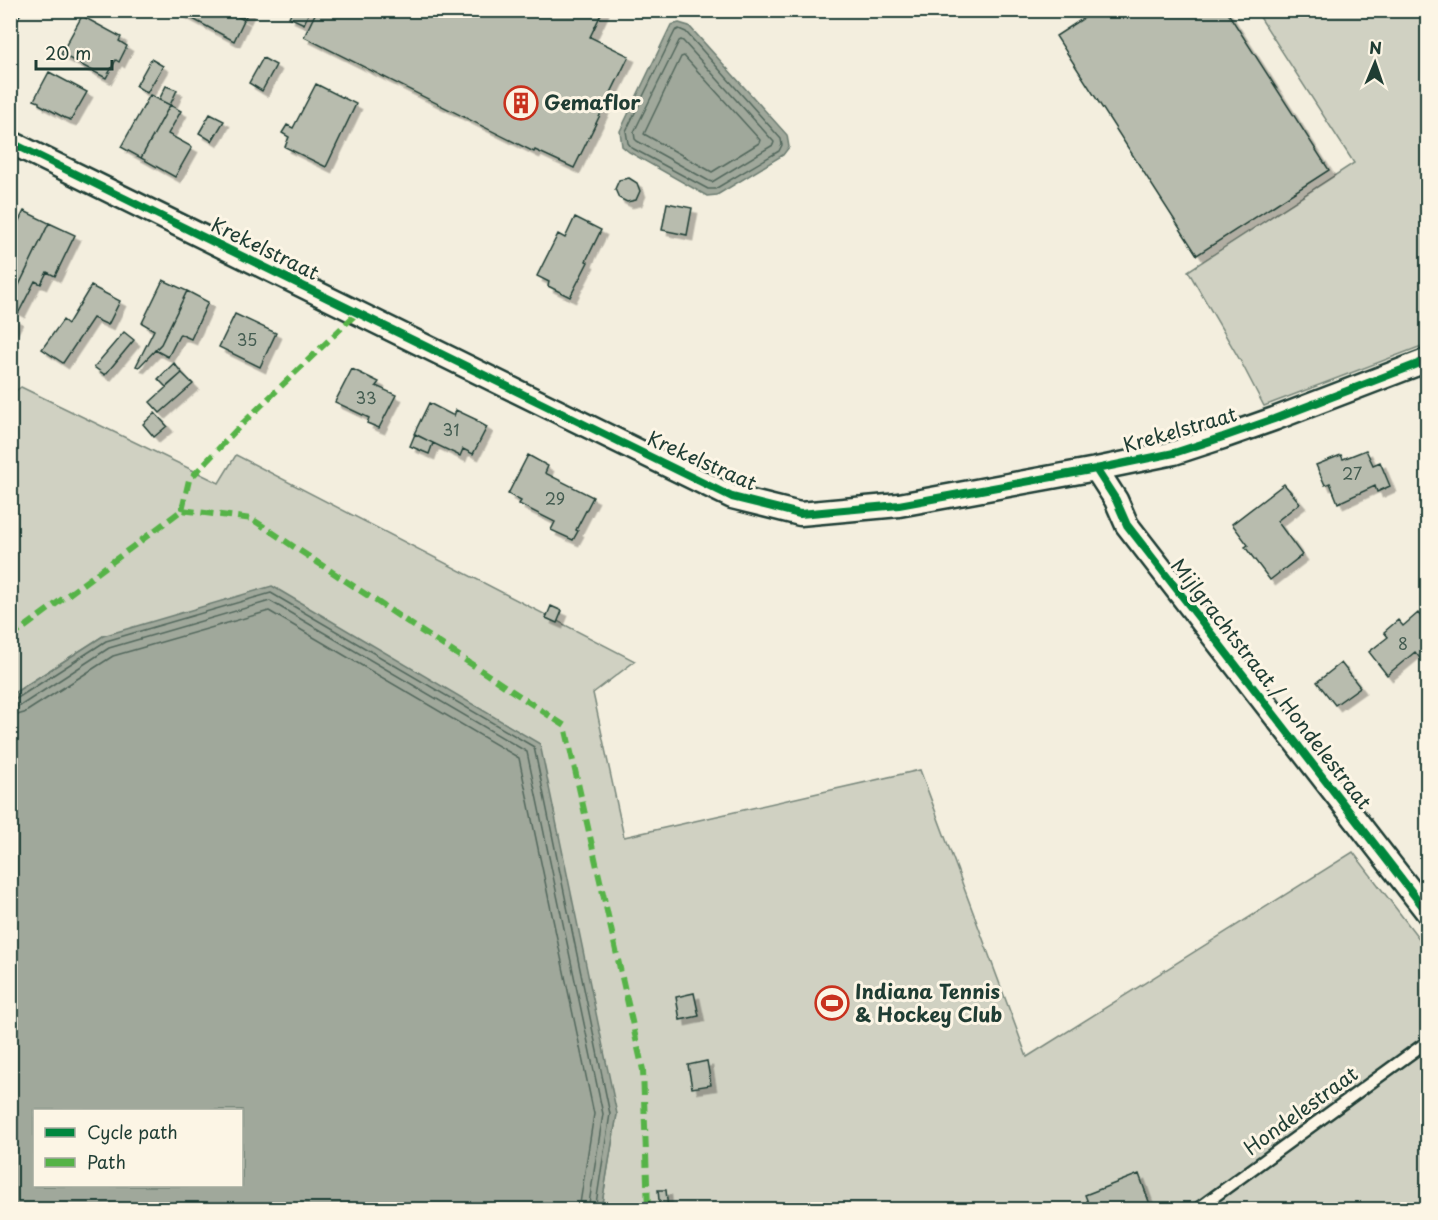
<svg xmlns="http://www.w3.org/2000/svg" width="1438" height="1220" font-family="'Playpen Sans',sans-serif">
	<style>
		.green { fill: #d0d1c2; stroke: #78877b; stroke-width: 1.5 }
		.water { fill: #a0a89b; stroke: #6c7d72; stroke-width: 1.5; fill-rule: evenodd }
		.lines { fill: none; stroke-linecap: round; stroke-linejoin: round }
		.shore { stroke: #53685d; stroke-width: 1.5 }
		.building { fill: #b8bcae; stroke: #1f3d34; stroke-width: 1.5; filter: url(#shadow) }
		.service-casing { stroke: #1f3d34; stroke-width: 15 }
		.minor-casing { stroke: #1f3d34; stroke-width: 27 }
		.service { stroke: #fcf5e5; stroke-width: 10 }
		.minor { stroke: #fcf5e5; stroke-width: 22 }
		.quiet { stroke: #55b346; stroke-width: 6; stroke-dasharray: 12 6; stroke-linecap: butt }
		.cycleway-casing { stroke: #fcf5e5; stroke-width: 11 }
		.cycleway { stroke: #00873e; stroke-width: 8 }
		.labels { text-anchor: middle; stroke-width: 6; stroke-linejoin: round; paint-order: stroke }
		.number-label { font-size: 16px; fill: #455d52 }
		.poi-label { font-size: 20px; font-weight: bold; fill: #1f3d34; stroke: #fcf5e5; text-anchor: start }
		.street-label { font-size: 20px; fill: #1f3d34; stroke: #fcf5e5 }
	</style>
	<defs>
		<filter id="shadow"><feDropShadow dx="5.5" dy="5.5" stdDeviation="0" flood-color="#0004"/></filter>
	</defs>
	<rect width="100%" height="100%" fill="#f3eede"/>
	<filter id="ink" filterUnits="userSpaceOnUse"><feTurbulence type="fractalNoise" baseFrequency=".0167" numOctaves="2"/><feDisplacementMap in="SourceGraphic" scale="12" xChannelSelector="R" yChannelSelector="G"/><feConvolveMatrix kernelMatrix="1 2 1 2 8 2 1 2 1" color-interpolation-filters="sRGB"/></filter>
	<g filter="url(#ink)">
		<path class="green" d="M 1256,11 L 1428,11 L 1427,344 L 1264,406 L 1240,360 L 1188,271 L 1354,163 Z
			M 21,387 L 219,483 L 236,455 L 635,661 L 593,693 L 624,837 L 920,770 L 1027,1057 L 1353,852 L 1427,949 L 1427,1209 L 601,1209 L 617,1114 L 103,636 L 11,695 L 10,395 Z"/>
		<path class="water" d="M 679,23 L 689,26 L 787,135 L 789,147 L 783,155 L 717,195 L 707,196 L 629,152 L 622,146 L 620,131 L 671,25 Z
			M 272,586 L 540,744 L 617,1114 L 601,1209 L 11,1209 L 11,695 L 103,636 ZM 34,1110 L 242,1110 L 242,1186 L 34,1186 Z"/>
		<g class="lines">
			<path class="shore" d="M 679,29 L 686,32 L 781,139 L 782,145 L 779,151 L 715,189 L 708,189 L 632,148 L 628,143 L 626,131 L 675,31 Z
				M 681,40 L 683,41 L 774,142 L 773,145 L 712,182 L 709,181 L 637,141 L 635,139 L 634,132 L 679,41 Z
				M 684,56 L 760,140 L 759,143 L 712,172 L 644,134 L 681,57 Z
				M 10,700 L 16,699 L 106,641 L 271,593 L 534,747 L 610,1114 L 595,1210
				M 10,708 L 20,706 L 109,648 L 270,601 L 527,752 L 603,1114 L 588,1210
				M 10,717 L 24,713 L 113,656 L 269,611 L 519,758 L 594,1114 L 579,1210"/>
		</g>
		<path class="building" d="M 176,10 L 226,10 L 244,20 L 234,41 Z
			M 231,10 L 249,10 L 245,18 Z
			M 293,10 L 310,10 L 304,24 L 289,17 Z
			M 317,10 L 603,10 L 590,37 L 629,56 L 574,168 L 535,150 L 534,152 L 304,37 Z
			M 1096,10 L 1226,10 L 1329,170 L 1197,255 L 1056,36 Z
			M 82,16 L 121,37 L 119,41 L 127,46 L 119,62 L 116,60 L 106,78 L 61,54 Z
			M 263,58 L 276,65 L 262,91 L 249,83 Z
			M 151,59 L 163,66 L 147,93 L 136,86 Z
			M 49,72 L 87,92 L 71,120 L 65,118 L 39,104 L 39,102 L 34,100 Z
			M 316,84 L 356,104 L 326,167 L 285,147 L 289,137 L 282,133 L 287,125 L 293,128 Z
			M 166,86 L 177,90 L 170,105 L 159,100 Z
			M 150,95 L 170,105 L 141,158 L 121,147 Z
			M 170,105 L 181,111 L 168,134 L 192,147 L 175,177 L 141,158 Z
			M 210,114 L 224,121 L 212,141 L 199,133 Z
			M 629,178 L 637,183 L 640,191 L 636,200 L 627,202 L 619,198 L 615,189 L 619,180 Z
			M 667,203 L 692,208 L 687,235 L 662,230 Z
			M 24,211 L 49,223 L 10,304 L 10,276 L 13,271 L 10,269 L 10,260 L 13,256 L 10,255 L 10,238 Z
			M 575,217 L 601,230 L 586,261 L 588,262 L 570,297 L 548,286 L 549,282 L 537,276 L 558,234 L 565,238 Z
			M 49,223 L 75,235 L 55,276 L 47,272 L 41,284 L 35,281 L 19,312 L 10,307 L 10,304 Z
			M 163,280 L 187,291 L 161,344 L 139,367 L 136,366 L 154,330 L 142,323 Z
			M 91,286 L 120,301 L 108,325 L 93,318 L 63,363 L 42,349 L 63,320 L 68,324 Z
			M 187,291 L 208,302 L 191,339 L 180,334 L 168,357 L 155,350 L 161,344 Z
			M 235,314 L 276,333 L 260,367 L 219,347 Z
			M 10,316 L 17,319 L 10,333 Z
			M 124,332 L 134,340 L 105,375 L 94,367 Z
			M 174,363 L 182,373 L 166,387 L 158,379 Z
			M 352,369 L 379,382 L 376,386 L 396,395 L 379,428 L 367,423 L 369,418 L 335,402 Z
			M 182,373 L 193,384 L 160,413 L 150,402 Z
			M 429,403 L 454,416 L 456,410 L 477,420 L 476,421 L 487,427 L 473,454 L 463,449 L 460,456 L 414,434 Z
			M 155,413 L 167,426 L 154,437 L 143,424 Z
			M 415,434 L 433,443 L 429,454 L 410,446 Z
			M 1366,450 L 1373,465 L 1380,462 L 1390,486 L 1377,492 L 1375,486 L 1338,503 L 1330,483 L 1325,485 L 1316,465 L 1341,455 L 1343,459 Z
			M 528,455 L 548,466 L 545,473 L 593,497 L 576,530 L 578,531 L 573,540 L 551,530 L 555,522 L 519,504 L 521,501 L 508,494 Z
			M 1284,484 L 1300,503 L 1277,521 L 1302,555 L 1270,580 L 1245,547 L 1248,545 L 1232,524 Z
			M 551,606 L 562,611 L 557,623 L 546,618 Z
			M 1418,613 L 1428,625 L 1428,668 L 1415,652 L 1387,675 L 1369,652 L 1388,637 L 1384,632 L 1398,620 L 1403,626 Z
			M 1341,663 L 1360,687 L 1335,705 L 1317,682 Z
			M 694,993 L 699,1016 L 680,1020 L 676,997 Z
			M 707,1061 L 711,1085 L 692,1088 L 688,1065 Z
			M 1139,1174 L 1152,1210 L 1091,1210 L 1085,1195 Z
			M 658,1190 L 666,1190 L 668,1210 L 660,1210 Z"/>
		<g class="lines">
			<g class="service-casing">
				<path id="service" d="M 10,18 L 15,10
					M 1196,1210 L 1428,1041"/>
			</g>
			<g class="minor-casing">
				<path id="minor" d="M 10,142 L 732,497 L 800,514 L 899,505 L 1096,469 L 1174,453 L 1223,437 L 1274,419 L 1428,360
					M 1096,469 L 1116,500 L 1127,525 L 1428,913"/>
			</g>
			<use href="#service" class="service"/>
			<use href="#minor" class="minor"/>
			<path class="quiet" d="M 182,510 L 189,480 L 240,426 L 357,313
				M 10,638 L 182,510 L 252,519 L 565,726 L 643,1070 L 648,1210"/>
			<g class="cycleway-casing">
				<path id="cycleway" d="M 10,142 L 732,497 L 800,514 L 899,505 L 1096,469 L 1174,453 L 1223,437 L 1274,419 L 1428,360
					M 1096,469 L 1116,500 L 1127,525 L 1428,913"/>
			</g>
			<use href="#cycleway" class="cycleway"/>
		</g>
	</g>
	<defs>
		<g id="building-ring" transform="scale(1.725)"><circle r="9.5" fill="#fcf5e5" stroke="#c8321e" stroke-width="1.5"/><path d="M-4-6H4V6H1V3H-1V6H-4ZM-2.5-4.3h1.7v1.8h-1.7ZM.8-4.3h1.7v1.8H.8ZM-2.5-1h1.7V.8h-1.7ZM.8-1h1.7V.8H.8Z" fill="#c8321e"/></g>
		<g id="stadium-ring" transform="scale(1.725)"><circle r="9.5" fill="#fcf5e5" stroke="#c8321e" stroke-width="1.5"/><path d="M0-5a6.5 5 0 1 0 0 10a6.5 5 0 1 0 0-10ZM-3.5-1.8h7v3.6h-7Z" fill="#c8321e"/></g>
	</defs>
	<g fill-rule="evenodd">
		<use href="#building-ring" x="521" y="103"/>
		<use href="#stadium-ring" x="832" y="1003"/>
	</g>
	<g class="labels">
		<g class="number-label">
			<text x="247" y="346">35</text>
			<text x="366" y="404">33</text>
			<text x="451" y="436">31</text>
			<text x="1352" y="480">27</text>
			<text x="555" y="505">29</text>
			<text x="1403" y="650">8</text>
		</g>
		<g class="poi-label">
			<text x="544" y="110">Gemaflor</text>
			<text x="855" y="999">Indiana Tennis<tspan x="855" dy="23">&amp; Hockey Club</tspan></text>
		</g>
		<g class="street-label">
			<text transform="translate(265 249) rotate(26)" y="7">Krekelstraat</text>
			<text transform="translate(1180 430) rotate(-16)" y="7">Krekelstraat</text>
			<text transform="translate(702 461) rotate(24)" y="7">Krekelstraat</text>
			<text transform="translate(1271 684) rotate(52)" y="7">Mijlgrachtstraat / Hondelestraat</text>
			<text transform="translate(1301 1111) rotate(-36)" y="7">Hondelestraat</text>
		</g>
	</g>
	<rect width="1438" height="1220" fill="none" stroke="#fcf5e5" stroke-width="36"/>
	<rect x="18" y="18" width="1402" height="1184" fill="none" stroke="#1f3d34" stroke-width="2" filter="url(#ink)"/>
	<rect x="33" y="1109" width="210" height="78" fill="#fcf5e5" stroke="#a4ab9e" stroke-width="1.5"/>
	<rect x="45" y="1128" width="30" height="9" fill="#00873e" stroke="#a4ab9e" stroke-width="1.5"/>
	<text x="87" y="1139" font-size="18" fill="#1f3d34">Cycle path</text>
	<rect x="45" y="1158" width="30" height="9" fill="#55b346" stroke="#a4ab9e" stroke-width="1.5"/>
	<text x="87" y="1169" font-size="18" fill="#1f3d34">Path</text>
	<g transform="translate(1375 63) rotate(2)" stroke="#fcf5e5" stroke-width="4.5" paint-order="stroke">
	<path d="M0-4.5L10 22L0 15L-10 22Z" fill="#1f3d34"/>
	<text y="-9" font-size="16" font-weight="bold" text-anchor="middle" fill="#1f3d34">N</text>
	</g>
	<path d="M36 60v9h76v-9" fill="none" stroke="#1f3d34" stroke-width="3"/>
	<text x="45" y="60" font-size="18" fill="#1f3d34" stroke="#fcf5e5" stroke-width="4.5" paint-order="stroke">20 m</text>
</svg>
